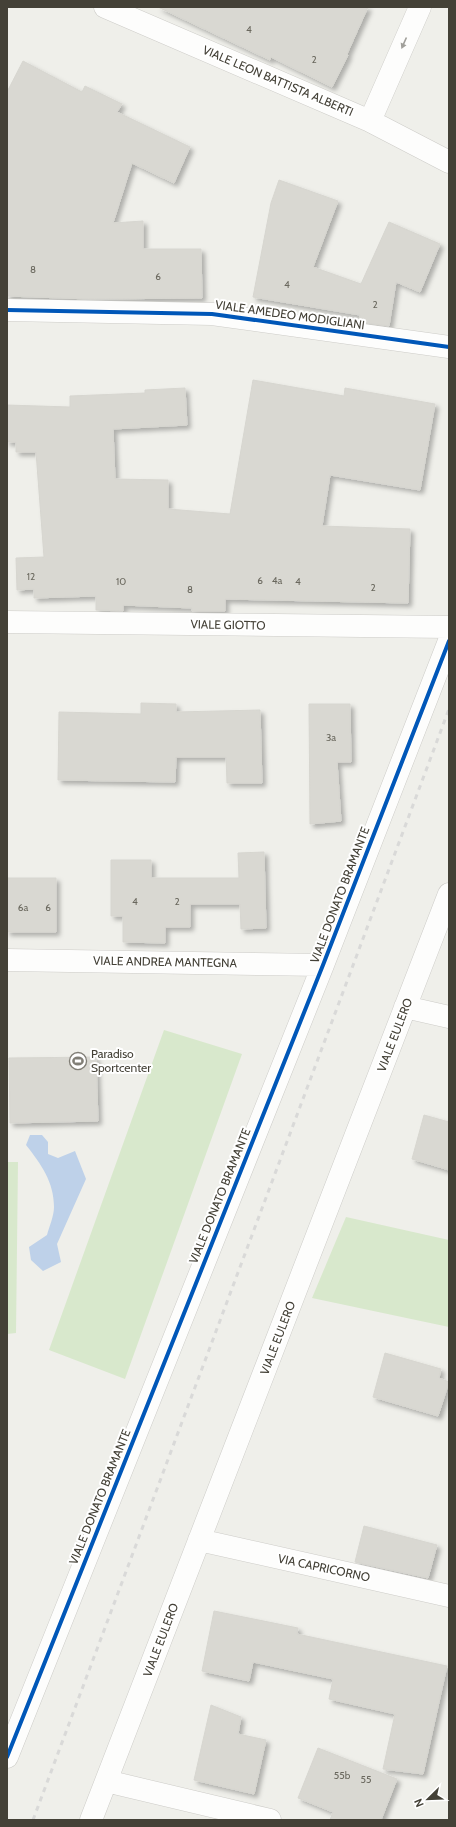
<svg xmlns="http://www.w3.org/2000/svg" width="456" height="1827" font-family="Cabin,sans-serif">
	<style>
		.green { fill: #d8e8cc }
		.water { fill: #bed1e9 }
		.building { fill: #d9d8d2; stroke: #d7d6d0; filter: url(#shadow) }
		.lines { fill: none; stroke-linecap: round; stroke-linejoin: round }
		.street-casing { stroke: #cdccc8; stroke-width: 23 }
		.street { stroke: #fdfdfc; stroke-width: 22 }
		.rail { stroke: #d9d9d8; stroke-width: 3; stroke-dasharray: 5 5; stroke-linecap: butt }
		.cycleway-casing { stroke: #fff; stroke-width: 6 }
		.cycleway { stroke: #0057b8; stroke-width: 4 }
		.oneway { fill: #a09f9a }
		.labels { text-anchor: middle; stroke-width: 4; stroke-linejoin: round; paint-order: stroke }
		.number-label { font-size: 10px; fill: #6a685e }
		.street-label { font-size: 12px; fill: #444137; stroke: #fff }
		.poi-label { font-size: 12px; fill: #444137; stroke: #fff; text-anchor: start }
	</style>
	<defs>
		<filter id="shadow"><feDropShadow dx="3.5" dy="3.5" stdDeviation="2" flood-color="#0004"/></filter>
	</defs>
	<rect width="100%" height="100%" fill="#efefea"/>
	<path class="green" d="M 164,1030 L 242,1054 L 125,1379 L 49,1350 Z
		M 7,1162 L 18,1162 L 16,1333 L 7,1334 Z
		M 346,1217 L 449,1240 L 449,1327 L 312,1298 Z"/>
	<path class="water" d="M 30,1135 L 42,1135 L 48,1142 L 48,1154 L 58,1158 L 75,1151 L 86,1179 L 57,1244 L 61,1262 L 43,1271 L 31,1260 L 29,1247 L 47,1235 C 49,1227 54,1216 54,1207 C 54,1182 41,1164 26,1145 Z"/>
	<path class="building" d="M 158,7 L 368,7 L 347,54 L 348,55 L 332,87 L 271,57 L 270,60 Z
		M 23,61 L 82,92 L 85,86 L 122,104 L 117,112 L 190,147 L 174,183 L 132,163 L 113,223 L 143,221 L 143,249 L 201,249 L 202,298 L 90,299 L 7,296 L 7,92 Z
		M 279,180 L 338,201 L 313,267 L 361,284 L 389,222 L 440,244 L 420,292 L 396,282 L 389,326 L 359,322 L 360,315 L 253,297 L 271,203 Z
		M 253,380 L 344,396 L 345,388 L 435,404 L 420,490 L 330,475 L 322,526 L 410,529 L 408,603 L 225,599 L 225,611 L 192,611 L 192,608 L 123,605 L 123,611 L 96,610 L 96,596 L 34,598 L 34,589 L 17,590 L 16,558 L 44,557 L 36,452 L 16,452 L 16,442 L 7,442 L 7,405 L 70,407 L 70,396 L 145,393 L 145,390 L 185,388 L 187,425 L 113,429 L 115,479 L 168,480 L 168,509 L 230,514 Z
		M 141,703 L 176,704 L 176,712 L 260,710 L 262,783 L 227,783 L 226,757 L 176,757 L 175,782 L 58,780 L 59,712 L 141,714 Z
		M 309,704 L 350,704 L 351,762 L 337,762 L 341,821 L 310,824 Z
		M 264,852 L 266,928 L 241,929 L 240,904 L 190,904 L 190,927 L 165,927 L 165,943 L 123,942 L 123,916 L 111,916 L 111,860 L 151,860 L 151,878 L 239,878 L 238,853 Z
		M 7,878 L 56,878 L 56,932 L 7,932 Z
		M 96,1057 L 98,1121 L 10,1123 L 9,1058 Z
		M 424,1115 L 449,1122 L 449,1170 L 412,1159 Z
		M 385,1353 L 441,1369 L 439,1378 L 449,1382 L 438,1416 L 373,1397 Z
		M 364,1526 L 437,1545 L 428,1578 L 355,1562 Z
		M 214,1611 L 298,1628 L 297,1634 L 447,1666 L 423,1774 L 383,1769 L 395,1714 L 329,1699 L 333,1679 L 253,1662 L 249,1681 L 202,1671 Z
		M 211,1705 L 241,1717 L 238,1734 L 266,1740 L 254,1794 L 194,1780 Z
		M 318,1748 L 397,1779 L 381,1820 L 330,1820 L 333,1812 L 298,1798 Z"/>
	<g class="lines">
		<g class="street-casing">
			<path id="street" d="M 105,7 L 370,121 L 449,162
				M 370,121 L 420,7
				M 7,310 L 212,314 L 449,347
				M 7,622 L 449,627
				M 7,960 L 323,965
				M 405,1007 L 449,1017
				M 199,1540 L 449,1596
				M 7,1757 L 323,965 L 449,641
				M 106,1781 L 270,1820
				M 91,1820 L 449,894"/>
		</g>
		<use href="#street" class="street"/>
		<path class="rail" d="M 33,1820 L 449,709"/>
		<g class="cycleway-casing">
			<path id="cycleway" d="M 7,310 L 212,314 L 449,347
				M 7,1757 L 323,965 L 449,641"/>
		</g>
		<use href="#cycleway" class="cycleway"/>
	</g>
	<defs><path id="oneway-solid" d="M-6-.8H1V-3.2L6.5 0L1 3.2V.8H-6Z"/></defs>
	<use class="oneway" href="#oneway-solid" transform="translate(404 43) rotate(114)"/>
	<defs>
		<g id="stadium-ring" transform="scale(0.9)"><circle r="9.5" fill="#fff" stroke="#807e76" stroke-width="1.5"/><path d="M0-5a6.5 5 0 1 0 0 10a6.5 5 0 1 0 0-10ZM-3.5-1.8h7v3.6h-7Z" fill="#807e76"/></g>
	</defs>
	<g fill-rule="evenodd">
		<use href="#stadium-ring" x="78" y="1061"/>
	</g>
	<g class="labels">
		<g class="number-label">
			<text x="249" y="33">4</text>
			<text x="314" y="63">2</text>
			<text x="33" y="273">8</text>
			<text x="158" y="280">6</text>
			<text x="287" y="288">4</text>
			<text x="375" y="308">2</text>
			<text x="31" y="580">12</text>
			<text x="260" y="584">6</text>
			<text x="277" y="584">4a</text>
			<text x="121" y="585">10</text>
			<text x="298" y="585">4</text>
			<text x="373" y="591">2</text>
			<text x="190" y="593">8</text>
			<text x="331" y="741">3a</text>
			<text x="135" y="905">4</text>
			<text x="177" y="905">2</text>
			<text x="23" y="911">6a</text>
			<text x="48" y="911">6</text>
			<text x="342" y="1779">55b</text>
			<text x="366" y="1783">55</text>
		</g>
		<g class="street-label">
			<text transform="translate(278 81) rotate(23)" y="4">VIALE LEON BATTISTA ALBERTI</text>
			<text transform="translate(290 315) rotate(8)" y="4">VIALE AMEDEO MODIGLIANI</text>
			<text transform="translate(228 625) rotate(1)" y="4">VIALE GIOTTO</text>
			<text transform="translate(340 895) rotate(-69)" y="4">VIALE DONATO BRAMANTE</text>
			<text transform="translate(165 962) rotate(1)" y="4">VIALE ANDREA MANTEGNA</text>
			<text transform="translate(395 1035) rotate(-69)" y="4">VIALE EULERO</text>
			<text transform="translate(220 1196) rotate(-68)" y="4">VIALE DONATO BRAMANTE</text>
			<text transform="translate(278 1338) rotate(-69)" y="4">VIALE EULERO</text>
			<text transform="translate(100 1497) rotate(-68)" y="4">VIALE DONATO BRAMANTE</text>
			<text transform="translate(324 1568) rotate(12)" y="4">VIA CAPRICORNO</text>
			<text transform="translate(161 1640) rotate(-69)" y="4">VIALE EULERO</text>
		</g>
		<g class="poi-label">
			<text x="91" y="1058">Paradiso<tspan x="91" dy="14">Sportcenter</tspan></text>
		</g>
	</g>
	<rect width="456" height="1827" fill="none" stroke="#444137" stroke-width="16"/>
	<g transform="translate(428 1799) rotate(247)" stroke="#ffffff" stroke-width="3" paint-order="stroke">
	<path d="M0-3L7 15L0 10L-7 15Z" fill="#444137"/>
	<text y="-6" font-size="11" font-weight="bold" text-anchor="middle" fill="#444137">N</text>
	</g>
</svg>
